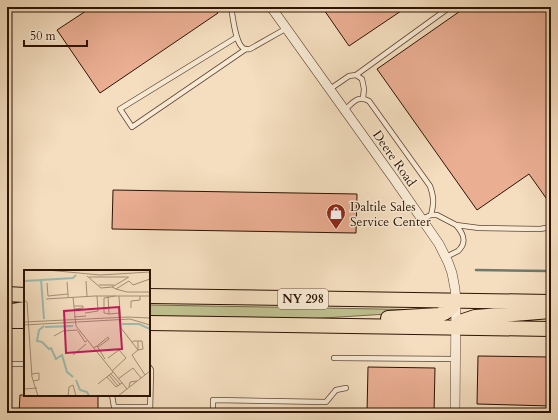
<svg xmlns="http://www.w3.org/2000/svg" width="558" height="420" font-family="Cardo,serif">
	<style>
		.green { fill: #bfc08f; stroke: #766a4a }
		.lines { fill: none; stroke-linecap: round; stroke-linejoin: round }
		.stream { stroke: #70796c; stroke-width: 2.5 }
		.building { fill: #eaae92; stroke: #2d1404 }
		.service-casing { stroke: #5f4633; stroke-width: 6 }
		.minor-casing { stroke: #5f4633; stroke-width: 10 }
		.primary-casing { stroke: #2d1404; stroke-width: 16 }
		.service { stroke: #f8ead5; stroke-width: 4.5 }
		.minor { stroke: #f8ead5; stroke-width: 9 }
		.primary { stroke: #f4debf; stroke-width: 14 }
		.labels { text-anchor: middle; stroke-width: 3; stroke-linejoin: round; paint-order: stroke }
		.shield { fill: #f8ead5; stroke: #6a5443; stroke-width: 1 }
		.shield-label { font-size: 12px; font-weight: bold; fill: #2d1404 }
		.street-label { font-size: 13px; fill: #2d1404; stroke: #f8ead5 }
		.poi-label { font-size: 13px; fill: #2d1404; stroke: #f8ead5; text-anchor: start }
		.inset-river { fill: none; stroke: #9cbcb1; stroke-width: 2 }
		.inset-road { fill: none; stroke: #a48d74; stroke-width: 1 }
		.view { fill: #c2185b; fill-opacity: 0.15; stroke: #c2185b; stroke-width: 2 }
		.inset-edge { fill: none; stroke: #2d1404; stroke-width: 2 }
	</style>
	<rect width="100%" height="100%" fill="#f4debf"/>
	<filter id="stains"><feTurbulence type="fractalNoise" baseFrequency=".005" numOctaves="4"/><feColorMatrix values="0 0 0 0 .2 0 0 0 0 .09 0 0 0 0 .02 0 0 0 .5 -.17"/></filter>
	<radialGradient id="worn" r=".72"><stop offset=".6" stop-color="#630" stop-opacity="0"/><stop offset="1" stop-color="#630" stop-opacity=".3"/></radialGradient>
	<path class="green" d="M 149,305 L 436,310 L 435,311 L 292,320 L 149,318 Z"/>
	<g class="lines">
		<path class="stream" d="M 476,270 L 551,271"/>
	</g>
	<path class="building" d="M 92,7 L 214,7 L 218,13 L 100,93 L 57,30 Z
		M 322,7 L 407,7 L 349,46 Z
		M 466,7 L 551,7 L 551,205 L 529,174 L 477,210 L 377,69 Z
		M 113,190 L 357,194 L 356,233 L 112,229 Z
		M 478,356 L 551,357 L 551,406 L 477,404 Z
		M 368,367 L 435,368 L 434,413 L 367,413 Z
		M 20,395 L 98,396 L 98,413 L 19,413 Z"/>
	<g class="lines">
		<g class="service-casing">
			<path id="service" d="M 231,7 C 233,17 235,42 243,48 C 246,50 247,49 250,49 L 287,28
				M 237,37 L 120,109 L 132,127 L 246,49
				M 356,75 L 450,7
				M 330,89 L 349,76 L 356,75 L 362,79 L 364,89 L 363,98
				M 345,110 C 353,102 358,95 369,101 L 430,186 C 434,197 434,203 431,215
				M 422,219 L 431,215 L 437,215 L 456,225 L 479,228 L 540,229 L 551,227
				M 446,257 C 450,255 454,253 458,251 C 468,242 463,233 456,225
				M 334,358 L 455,359
				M 7,364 L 25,364
				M 149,367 L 151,370 L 150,413
				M 112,395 L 115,413
				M 114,407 L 150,407
				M 213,413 L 213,400 L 326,402 L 336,390 L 346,388"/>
		</g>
		<g class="minor-casing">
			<path id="minor" d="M 271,7 L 394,179 L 439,244 L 448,262 L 452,273 L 455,289 L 456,301 L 455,413"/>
		</g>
		<g class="primary-casing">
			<path id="primary" d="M 7,294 L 25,295
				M 149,296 L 551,302
				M 7,312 L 25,309
				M 388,318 L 439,315 C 447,313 452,308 456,301
				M 7,321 L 25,321
				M 149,323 L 551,329
				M 456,327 L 460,322 L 475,317 L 551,311"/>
		</g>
		<use href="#service" class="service"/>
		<use href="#minor" class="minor"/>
		<use href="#primary" class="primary"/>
	</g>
	<defs>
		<g id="shop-pin" transform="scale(1)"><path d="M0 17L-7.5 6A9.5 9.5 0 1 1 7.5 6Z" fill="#8f2418" stroke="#f8ead5"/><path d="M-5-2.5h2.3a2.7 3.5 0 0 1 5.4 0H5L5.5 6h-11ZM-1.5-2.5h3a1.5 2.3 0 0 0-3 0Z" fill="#fff"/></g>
	</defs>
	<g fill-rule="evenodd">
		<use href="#shop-pin" x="336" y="213"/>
	</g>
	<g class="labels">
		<rect class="shield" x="278" y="289" width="50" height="20" rx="3"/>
		<g class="shield-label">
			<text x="303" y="303">NY 298</text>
		</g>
		<g class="street-label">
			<text transform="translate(395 158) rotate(55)" y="5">Deere Road</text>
		</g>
		<g class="poi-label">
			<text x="350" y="211">Daltile Sales<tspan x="350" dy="15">Service Center</tspan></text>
		</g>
	</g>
	<g transform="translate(24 270)">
		<rect width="126" height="126" fill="#f4debf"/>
		<path class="inset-river" d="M 17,9 L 20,49M 0,11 L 49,8 L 52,5M 98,54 L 115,54 L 126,59M 20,56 L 15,60 L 13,71 L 18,72 L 25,79 L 27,78 L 32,89 L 38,85 L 43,102 L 49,107M 21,57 L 49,56M 52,110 L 56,120 L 63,122 L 65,126"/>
		<path class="inset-road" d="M 23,0 L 76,5 L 126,2M 63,6 L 77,18 L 88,17 L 105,7M 65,7 L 104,7M 62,11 L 63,26M 105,11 L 109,15 L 126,9M 43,12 L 44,24M 23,13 L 24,26M 75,15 L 90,15M 88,17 L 92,19 L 105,11M 92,19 L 103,22 L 126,22M 24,26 L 44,24 L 44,27M 84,26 L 85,44 L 96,43M 95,26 L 97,58 L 114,80 L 108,85 L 121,105M 49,27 L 52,56 L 103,119M 22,29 L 71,26 L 126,26M 0,30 L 3,32 L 8,107 L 14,126M 50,36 L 59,36 L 59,38 L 50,39M 107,38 L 107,31 L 116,30 L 116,26M 61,43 L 74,41 L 73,26M 85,44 L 80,43 L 80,28 L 91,26M 50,47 L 62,46M 0,52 L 104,47 L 126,48M 0,55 L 106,49 L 126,55M 54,61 L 61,72 L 63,71M 30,66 L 39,61 L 54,60M 108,72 L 110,71 L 118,71 L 119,79 L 114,80 L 114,71M 73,76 L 84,67 L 85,69 L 74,77M 69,78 L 73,76 L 81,89M 49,85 L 62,74M 84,88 L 95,80 L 102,88 L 88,101M 7,104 L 15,103 L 15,110 L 9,111M 87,104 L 96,114M 85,105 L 94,116M 83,107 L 92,117 L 98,113M 94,109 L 109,98 L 117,108M 74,114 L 89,102M 105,117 L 106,112 L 113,111M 0,119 L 13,118M 44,126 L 45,117 L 49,115 L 52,126M 94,126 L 126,101"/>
		<path class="view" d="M 95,37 L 98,79 L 42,83 L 40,41 Z"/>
		<rect width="126" height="126" class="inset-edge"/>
	</g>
	<rect width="558" height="420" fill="none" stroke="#f4debf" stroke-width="24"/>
	<rect x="8" y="8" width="542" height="404" fill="none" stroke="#2d1404" stroke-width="2"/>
	<rect x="12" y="12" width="534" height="396" fill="none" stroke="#2d1404"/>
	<path d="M24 40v6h63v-6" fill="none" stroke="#2d1404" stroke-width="2"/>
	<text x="30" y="40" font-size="12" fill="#2d1404" stroke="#f8ead5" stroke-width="3" paint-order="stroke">50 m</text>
	<rect width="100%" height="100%" filter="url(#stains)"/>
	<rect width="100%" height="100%" fill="url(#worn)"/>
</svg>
